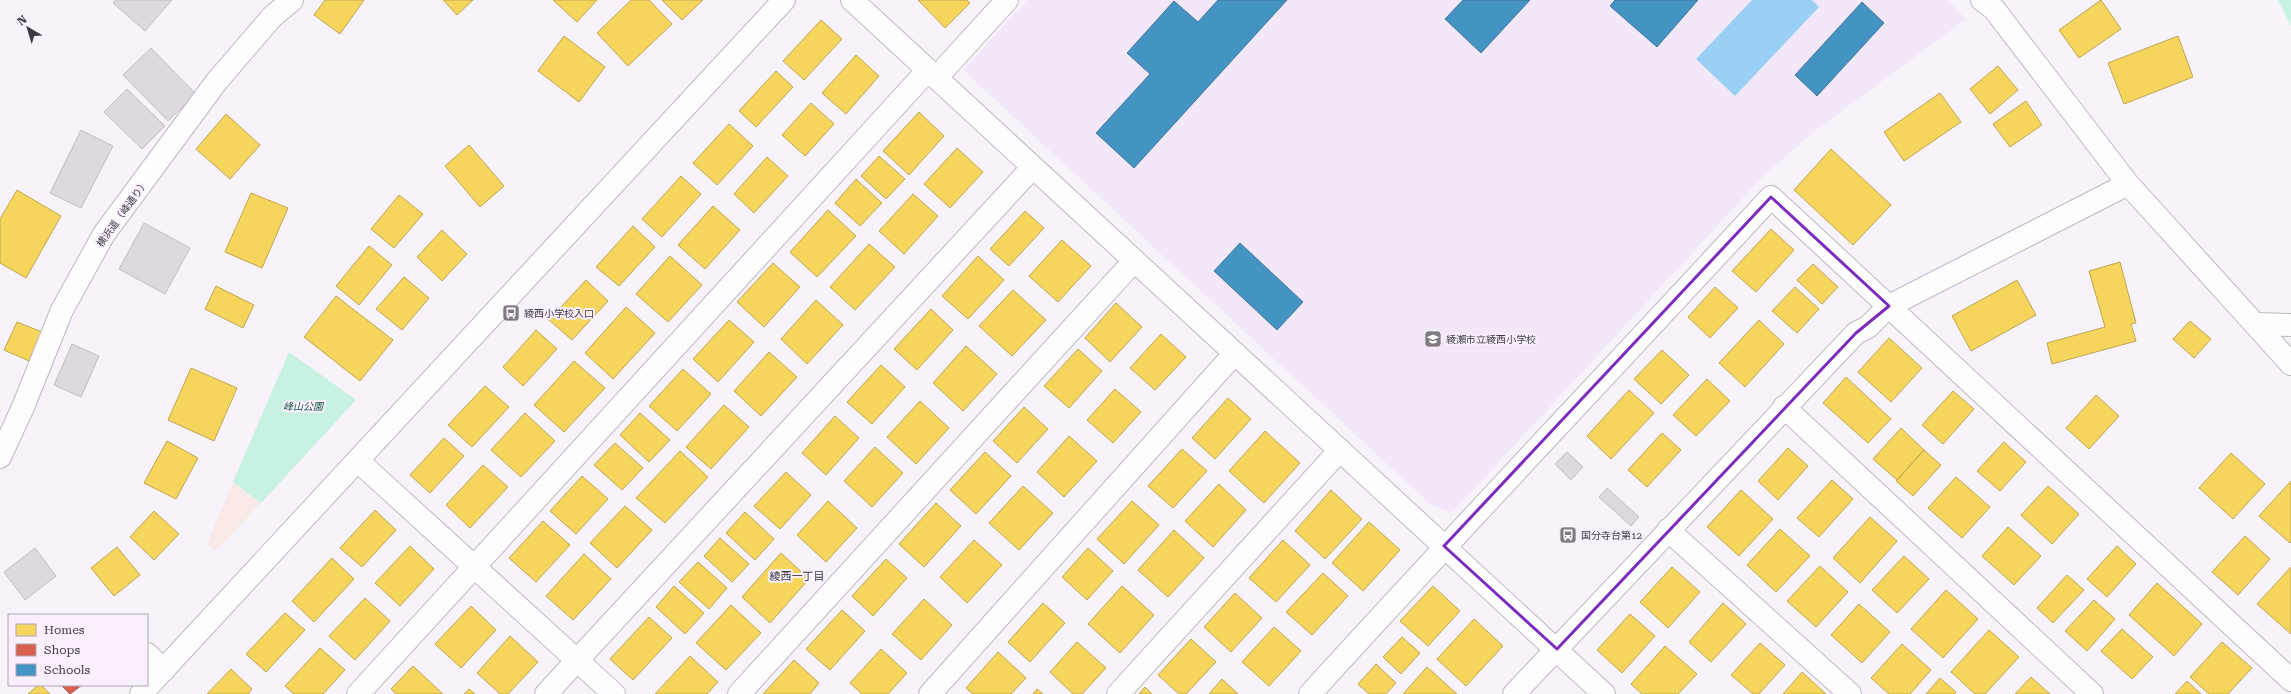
<svg xmlns="http://www.w3.org/2000/svg" width="2291" height="694" font-family="'Roboto Serif','Noto Sans JP',serif">
	<style>
		.built { fill: #f3e8f9 }
		.industrial { fill: #faeae7 }
		.green { fill: #c7f1e0 }
		.water { fill: #9ad0f6 }
		.homes { fill: #f6d55c; stroke: #bfa654 }
		.shops { fill: #d6604d; stroke: #a95549 }
		.schools { fill: #4393c3; stroke: #42789c }
		.building { fill: #ded9e0; stroke: #c2bdc3 }
		.lines { fill: none; stroke-linecap: round; stroke-linejoin: round }
		.street-casing { stroke: #beb9c0; stroke-width: 24 }
		.secondary-casing { stroke: #beb9c0; stroke-width: 24 }
		.street { stroke: #fefdfe; stroke-width: 22 }
		.secondary { stroke: #fefdfe; stroke-width: 22 }
		.marked { fill: none; stroke: #7b2cbf; stroke-width: 3; stroke-linejoin: round }
		.labels { text-anchor: middle; stroke-width: 4; stroke-linejoin: round; paint-order: stroke }
		.street-label { font-size: 10px; fill: #3f3a41; stroke: #f9effd }
		.poi-label { font-size: 10px; fill: #3f3a41; stroke: #f9effd; text-anchor: start }
		.park-label { font-size: 10px; font-style: italic; fill: #135a3f; stroke: #f9effd }
		.neighbourhood-label { font-size: 11px; fill: #3f3a41; stroke: #f9effd }
	</style>
	<rect width="100%" height="100%" fill="#f8f2fa"/>
	<path class="built" d="M 1027,0 L 1948,0 L 1966,19 L 1816,130 L 1766,173 L 1452,513 L 1430,504 L 963,70 Z"/>
	<path class="industrial" d="M 233,482 L 261,503 L 215,551 L 207,544 Z"/>
	<path class="green" d="M 2278,0 L 2291,0 L 2291,26 Z
		M 289,352 L 356,400 L 261,503 L 233,482 Z"/>
	<path class="water" d="M 1752,0 L 1812,0 L 1819,7 L 1735,96 L 1696,59 Z"/>
	<path class="homes" d="M 325,0 L 364,0 L 340,34 L 314,15 Z
		M 443,0 L 473,0 L 457,15 Z
		M 553,0 L 597,0 L 577,22 Z
		M 631,0 L 649,0 L 672,24 L 628,66 L 597,33 Z
		M 662,0 L 703,0 L 682,20 Z
		M 918,0 L 967,0 L 970,3 L 945,28 Z
		M 2101,0 L 2121,29 L 2079,58 L 2059,30 Z
		M 821,20 L 842,39 L 804,80 L 783,61 Z
		M 564,36 L 605,67 L 579,102 L 538,71 Z
		M 2178,36 L 2193,77 L 2124,104 L 2108,63 Z
		M 856,55 L 879,76 L 846,114 L 822,93 Z
		M 1998,66 L 2018,90 L 1990,114 L 1970,89 Z
		M 776,71 L 793,87 L 756,127 L 739,111 Z
		M 1940,93 L 1961,122 L 1904,161 L 1884,132 Z
		M 2026,101 L 2042,125 L 2010,147 L 1993,124 Z
		M 811,103 L 834,124 L 805,156 L 782,135 Z
		M 919,112 L 944,136 L 909,175 L 883,151 Z
		M 226,114 L 260,145 L 230,179 L 196,149 Z
		M 729,124 L 753,146 L 717,185 L 693,163 Z
		M 469,145 L 504,186 L 480,207 L 445,166 Z
		M 957,148 L 983,172 L 950,208 L 924,184 Z
		M 1831,149 L 1891,205 L 1853,245 L 1794,190 Z
		M 879,156 L 905,179 L 886,199 L 861,176 Z
		M 767,157 L 788,176 L 754,213 L 734,194 Z
		M 681,176 L 701,194 L 662,237 L 642,219 Z
		M 856,179 L 882,203 L 860,226 L 835,203 Z
		M 17,190 L 61,216 L 26,278 L 0,263 L 0,219 Z
		M 251,193 L 288,208 L 262,268 L 225,252 Z
		M 913,194 L 938,216 L 904,254 L 879,231 Z
		M 399,195 L 423,214 L 394,248 L 371,229 Z
		M 713,206 L 740,230 L 705,269 L 678,245 Z
		M 828,210 L 856,236 L 817,277 L 790,252 Z
		M 1025,211 L 1044,228 L 1009,266 L 990,249 Z
		M 633,226 L 655,247 L 619,286 L 596,267 Z
		M 1771,229 L 1794,250 L 1756,292 L 1732,271 Z
		M 442,230 L 467,254 L 442,281 L 417,257 Z
		M 1062,240 L 1091,266 L 1058,302 L 1029,276 Z
		M 869,244 L 895,267 L 855,310 L 830,287 Z
		M 369,246 L 392,265 L 359,305 L 336,286 Z
		M 670,256 L 702,285 L 668,322 L 636,294 Z
		M 978,256 L 1004,280 L 968,319 L 942,296 Z
		M 2120,262 L 2136,323 L 2131,324 L 2136,341 L 2052,364 L 2047,343 L 2105,327 L 2089,271 Z
		M 773,263 L 800,287 L 764,327 L 737,302 Z
		M 1813,264 L 1838,287 L 1822,304 L 1797,280 Z
		M 404,277 L 429,298 L 402,330 L 376,309 Z
		M 586,280 L 608,301 L 572,340 L 549,320 Z
		M 2017,280 L 2036,315 L 1971,351 L 1952,316 Z
		M 216,286 L 254,305 L 243,328 L 205,309 Z
		M 1715,287 L 1738,308 L 1710,338 L 1688,317 Z
		M 1795,287 L 1819,309 L 1797,333 L 1772,311 Z
		M 1013,290 L 1046,320 L 1012,356 L 979,326 Z
		M 336,296 L 393,340 L 360,381 L 304,337 Z
		M 816,300 L 843,325 L 807,364 L 781,339 Z
		M 1116,303 L 1142,327 L 1110,362 L 1085,338 Z
		M 626,307 L 655,333 L 613,379 L 585,353 Z
		M 931,309 L 953,330 L 917,370 L 894,349 Z
		M 729,320 L 754,342 L 718,382 L 693,359 Z
		M 1759,320 L 1784,344 L 1745,387 L 1719,363 Z
		M 2190,321 L 2211,339 L 2194,358 L 2173,339 Z
		M 17,322 L 42,332 L 29,361 L 4,350 Z
		M 536,330 L 557,349 L 523,386 L 503,367 Z
		M 1161,334 L 1186,357 L 1155,390 L 1130,368 Z
		M 1889,338 L 1922,368 L 1891,402 L 1858,372 Z
		M 966,346 L 997,374 L 963,411 L 933,383 Z
		M 1078,349 L 1102,371 L 1069,408 L 1044,386 Z
		M 1662,350 L 1689,375 L 1661,404 L 1634,379 Z
		M 769,352 L 797,377 L 761,416 L 734,391 Z
		M 574,361 L 605,388 L 564,432 L 534,405 Z
		M 881,365 L 905,387 L 872,424 L 847,402 Z
		M 191,368 L 237,388 L 214,441 L 168,420 Z
		M 683,369 L 711,394 L 677,431 L 649,406 Z
		M 1846,377 L 1891,419 L 1868,443 L 1823,403 Z
		M 1707,379 L 1730,401 L 1696,436 L 1673,415 Z
		M 485,386 L 509,407 L 472,447 L 448,425 Z
		M 1115,389 L 1141,412 L 1113,443 L 1087,420 Z
		M 1629,390 L 1654,413 L 1611,459 L 1587,436 Z
		M 1953,391 L 1974,409 L 1943,444 L 1922,425 Z
		M 2096,395 L 2119,416 L 2089,449 L 2066,428 Z
		M 1228,398 L 1251,419 L 1215,459 L 1192,438 Z
		M 920,401 L 949,428 L 916,464 L 887,437 Z
		M 724,405 L 749,427 L 711,469 L 686,447 Z
		M 1024,407 L 1048,429 L 1017,463 L 993,441 Z
		M 525,413 L 555,441 L 521,477 L 491,450 Z
		M 640,413 L 670,440 L 649,462 L 620,435 Z
		M 835,416 L 859,438 L 826,475 L 802,453 Z
		M 1901,428 L 1924,450 L 1897,480 L 1873,459 Z
		M 1265,431 L 1300,463 L 1264,503 L 1229,471 Z
		M 1662,433 L 1681,450 L 1647,487 L 1628,470 Z
		M 1069,436 L 1097,461 L 1064,497 L 1037,472 Z
		M 444,438 L 464,456 L 430,493 L 410,475 Z
		M 167,441 L 198,458 L 176,499 L 144,483 Z
		M 2004,442 L 2026,462 L 2000,491 L 1977,471 Z
		M 615,443 L 643,468 L 622,490 L 594,465 Z
		M 875,447 L 903,473 L 872,507 L 844,481 Z
		M 1788,448 L 1808,466 L 1778,500 L 1758,481 Z
		M 1182,449 L 1207,471 L 1173,508 L 1148,486 Z
		M 1924,450 L 1941,465 L 1913,496 L 1896,481 Z
		M 680,451 L 708,477 L 665,523 L 636,498 Z
		M 985,452 L 1011,476 L 976,514 L 950,490 Z
		M 2231,453 L 2265,484 L 2233,519 L 2199,488 Z
		M 483,465 L 508,487 L 470,528 L 446,505 Z
		M 786,472 L 811,495 L 780,529 L 754,506 Z
		M 582,476 L 608,499 L 576,534 L 550,511 Z
		M 1956,477 L 1990,507 L 1962,538 L 1928,508 Z
		M 1832,480 L 1853,499 L 1819,537 L 1797,518 Z
		M 2291,481 L 2291,542 L 2290,543 L 2259,516 Z
		M 1219,484 L 1246,510 L 1213,547 L 1185,521 Z
		M 1023,486 L 1053,513 L 1019,550 L 989,523 Z
		M 2048,486 L 2079,514 L 2052,544 L 2021,515 Z
		M 1331,490 L 1362,519 L 1325,559 L 1295,531 Z
		M 1741,490 L 1773,519 L 1739,556 L 1707,527 Z
		M 828,501 L 857,528 L 826,562 L 797,535 Z
		M 1132,501 L 1159,525 L 1124,564 L 1097,539 Z
		M 936,503 L 961,526 L 924,567 L 899,544 Z
		M 625,506 L 652,530 L 617,568 L 590,543 Z
		M 375,510 L 396,530 L 362,567 L 340,548 Z
		M 154,511 L 179,534 L 154,560 L 130,537 Z
		M 745,512 L 774,539 L 755,560 L 726,533 Z
		M 1870,517 L 1897,541 L 1860,583 L 1833,558 Z
		M 543,521 L 570,545 L 536,582 L 509,558 Z
		M 1369,522 L 1400,550 L 1363,591 L 1332,563 Z
		M 2008,527 L 2041,556 L 2014,585 L 1982,556 Z
		M 1780,529 L 1810,556 L 1776,592 L 1747,565 Z
		M 1174,530 L 1204,558 L 1168,597 L 1138,570 Z
		M 2245,536 L 2270,559 L 2238,595 L 2212,572 Z
		M 720,538 L 749,564 L 732,582 L 704,556 Z
		M 974,540 L 1002,565 L 967,603 L 940,577 Z
		M 1283,540 L 1310,565 L 1276,602 L 1249,578 Z
		M 410,546 L 434,569 L 400,606 L 375,583 Z
		M 2117,546 L 2136,564 L 2107,597 L 2087,579 Z
		M 117,547 L 140,575 L 114,596 L 91,568 Z
		M 1088,548 L 1113,571 L 1087,600 L 1062,577 Z
		M 781,553 L 809,579 L 770,623 L 742,597 Z
		M 584,554 L 611,579 L 573,620 L 546,596 Z
		M 1904,556 L 1929,579 L 1897,613 L 1872,590 Z
		M 332,558 L 354,579 L 314,622 L 292,601 Z
		M 886,559 L 907,578 L 873,616 L 852,596 Z
		M 698,562 L 727,588 L 709,609 L 679,582 Z
		M 1820,566 L 1848,592 L 1816,627 L 1787,601 Z
		M 1672,567 L 1700,592 L 1668,628 L 1640,602 Z
		M 2291,567 L 2291,634 L 2257,604 Z
		M 1323,573 L 1348,596 L 1312,635 L 1286,612 Z
		M 2067,575 L 2084,590 L 2053,623 L 2037,608 Z
		M 2157,583 L 2202,624 L 2174,656 L 2129,615 Z
		M 674,586 L 704,613 L 685,634 L 656,607 Z
		M 1122,586 L 1154,615 L 1120,653 L 1088,624 Z
		M 1433,586 L 1460,611 L 1428,646 L 1400,621 Z
		M 1946,590 L 1978,619 L 1943,658 L 1911,629 Z
		M 1235,593 L 1262,618 L 1231,652 L 1204,627 Z
		M 365,598 L 390,621 L 355,660 L 329,636 Z
		M 924,599 L 952,625 L 921,660 L 892,634 Z
		M 2094,600 L 2115,619 L 2087,651 L 2065,631 Z
		M 1043,603 L 1065,623 L 1030,662 L 1008,642 Z
		M 1723,603 L 1746,624 L 1711,662 L 1689,642 Z
		M 1859,604 L 1890,632 L 1862,663 L 1831,635 Z
		M 731,605 L 761,633 L 726,670 L 696,643 Z
		M 471,606 L 496,630 L 461,668 L 435,644 Z
		M 842,610 L 865,631 L 830,670 L 806,649 Z
		M 285,613 L 305,630 L 266,672 L 246,654 Z
		M 1630,614 L 1655,636 L 1622,673 L 1597,650 Z
		M 649,617 L 672,638 L 633,680 L 610,659 Z
		M 1474,619 L 1503,646 L 1466,686 L 1437,659 Z
		M 1274,627 L 1301,651 L 1269,686 L 1242,662 Z
		M 2122,629 L 2153,657 L 2132,679 L 2101,651 Z
		M 1989,630 L 2019,657 L 1985,694 L 1975,694 L 1951,672 Z
		M 510,636 L 538,662 L 508,694 L 500,694 L 477,673 Z
		M 1402,637 L 1420,653 L 1401,674 L 1383,657 Z
		M 1191,639 L 1216,662 L 1186,694 L 1179,694 L 1158,675 Z
		M 1077,642 L 1106,668 L 1082,694 L 1073,694 L 1050,672 Z
		M 2222,642 L 2252,668 L 2228,694 L 2209,694 L 2190,677 Z
		M 1760,643 L 1785,665 L 1759,694 L 1753,694 L 1731,675 Z
		M 1902,644 L 1931,670 L 1910,694 L 1889,694 L 1871,678 Z
		M 1665,646 L 1697,674 L 1678,694 L 1642,694 L 1631,684 Z
		M 320,648 L 345,670 L 323,694 L 294,694 L 285,686 Z
		M 881,649 L 907,673 L 888,694 L 862,694 L 850,683 Z
		M 998,652 L 1026,678 L 1011,694 L 973,694 L 966,688 Z
		M 690,656 L 718,682 L 707,694 L 655,694 Z
		M 794,660 L 819,683 L 810,694 L 763,694 Z
		M 1376,664 L 1396,683 L 1386,694 L 1369,694 L 1358,684 Z
		M 413,666 L 443,694 L 396,694 L 391,689 Z
		M 1427,667 L 1457,694 L 1403,694 Z
		M 231,669 L 252,689 L 248,694 L 207,694 Z
		M 1802,672 L 1826,694 L 1783,694 Z
		M 2031,677 L 2050,694 L 2015,694 Z
		M 1940,678 L 1956,692 L 1954,694 L 1926,694 Z
		M 1222,679 L 1238,694 L 1209,694 Z
		M 2187,681 L 2201,694 L 2175,694 Z
		M 38,685 L 41,685 L 50,694 L 28,694 Z
		M 1145,687 L 1152,694 L 1139,694 Z
		M 469,689 L 475,694 L 464,694 Z
		M 1037,689 L 1043,694 L 1033,694 Z"/>
	<path class="shops" d="M 61,685 L 82,685 L 70,694 Z"/>
	<path class="schools" d="M 1218,0 L 1287,0 L 1134,168 L 1096,133 L 1150,74 L 1127,53 L 1174,1 L 1198,22 Z
		M 1463,0 L 1530,0 L 1481,53 L 1445,19 Z
		M 1615,0 L 1698,0 L 1657,47 L 1610,6 Z
		M 1862,2 L 1884,23 L 1817,96 L 1795,75 Z
		M 1240,243 L 1303,302 L 1277,330 L 1214,271 Z"/>
	<path class="building" d="M 115,0 L 172,0 L 145,31 L 113,3 Z
		M 151,48 L 196,94 L 168,121 L 123,75 Z
		M 127,89 L 165,126 L 142,149 L 104,112 Z
		M 81,130 L 113,146 L 81,208 L 50,193 Z
		M 144,223 L 190,248 L 165,294 L 119,269 Z
		M 72,344 L 99,356 L 81,397 L 54,385 Z
		M 1567,452 L 1583,467 L 1571,480 L 1555,464 Z
		M 1607,488 L 1639,517 L 1631,526 L 1599,497 Z
		M 35,548 L 56,576 L 25,600 L 4,572 Z"/>
	<g class="lines">
		<g class="street-casing">
			<path id="street" d="M 852,0 L 1604,694
				M 936,78 L 1007,0
				M 2257,324 L 2291,325
				M 1784,407 L 2092,694
				M 0,457 L 23,407 L 62,310 L 104,234 L 217,81 L 272,17 L 292,0
				M 358,461 L 614,694
				M 1668,530 L 1850,694
				M 147,654 L 164,670
				M 358,694 L 928,70
				M 546,694 L 1033,167
				M 739,694 L 1134,261
				M 930,694 L 1235,353
				M 1118,694 L 1340,450
				M 1310,694 C 1462,527 1618,363 1771,197 L 2291,680"/>
		</g>
		<g class="secondary-casing">
			<path id="secondary" d="M 1982,0 L 1994,9 L 2128,184 L 2291,364
				M 141,694 L 784,0
				M 1514,694 L 1856,333 L 1868,327 L 1889,306 L 2128,184"/>
		</g>
		<use href="#street" class="street"/>
		<use href="#secondary" class="secondary"/>
	</g>
	<path class="marked" d="M 1771,197 L 1889,306 L 1856,333 L 1557,649 L 1444,546 Z"/>
	<defs>
		<g id="bus-square" transform="scale(0.9)"><rect x="-9" y="-9" width="18" height="18" rx="4" fill="#807a82" stroke="#f9effd"/><path d="M-5-6H5V4H4V6H2V4H-2V6H-4V4H-5ZM-3.5-4V0h7V-4ZM-3.5 1.2v1.5H-2V1.2ZM2 1.2v1.5H3.5V1.2Z" fill="#fff"/></g>
		<g id="school-square" transform="scale(0.9)"><rect x="-9" y="-9" width="18" height="18" rx="4" fill="#807a82" stroke="#f9effd"/><path d="M0-5L7-2L0 1L-7-2ZM-4 1L0 2.5L4 1V4Q0 6-4 4Z" fill="#fff"/></g>
	</defs>
	<g fill-rule="evenodd">
		<use href="#bus-square" x="511" y="313"/>
		<use href="#school-square" x="1433" y="339"/>
		<use href="#bus-square" x="1568" y="535"/>
	</g>
	<g class="labels">
		<g class="street-label">
			<text transform="translate(122 213) rotate(-54)" y="4">横浜道（峰通り）</text>
		</g>
		<g class="poi-label">
			<text x="524" y="317">綾西小学校入口</text>
			<text x="1446" y="343">綾瀬市立綾西小学校</text>
			<text x="1581" y="539">国分寺台第12</text>
		</g>
		<g class="park-label">
			<text x="303" y="410">峰山公園</text>
		</g>
		<g class="neighbourhood-label">
			<text x="797" y="580">綾西一丁目</text>
		</g>
	</g>
	<rect x="8" y="614" width="140" height="72" fill="#f9effd" stroke="#afa7b2"/>
	<rect x="16" y="624" width="20" height="12" fill="#f6d55c" stroke="#afa7b2"/>
	<text x="44" y="634" font-size="12" fill="#3f3a41">Homes</text>
	<rect x="16" y="644" width="20" height="12" fill="#d6604d" stroke="#afa7b2"/>
	<text x="44" y="654" font-size="12" fill="#3f3a41">Shops</text>
	<rect x="16" y="664" width="20" height="12" fill="#4393c3" stroke="#afa7b2"/>
	<text x="44" y="674" font-size="12" fill="#3f3a41">Schools</text>
	<g transform="translate(28 28) rotate(322)" stroke="#f9effd" stroke-width="3" paint-order="stroke">
	<path d="M0-3L7 15L0 10L-7 15Z" fill="#3f3a41"/>
	<text y="-6" font-size="11" font-weight="bold" text-anchor="middle" fill="#3f3a41">N</text>
	</g>
</svg>
